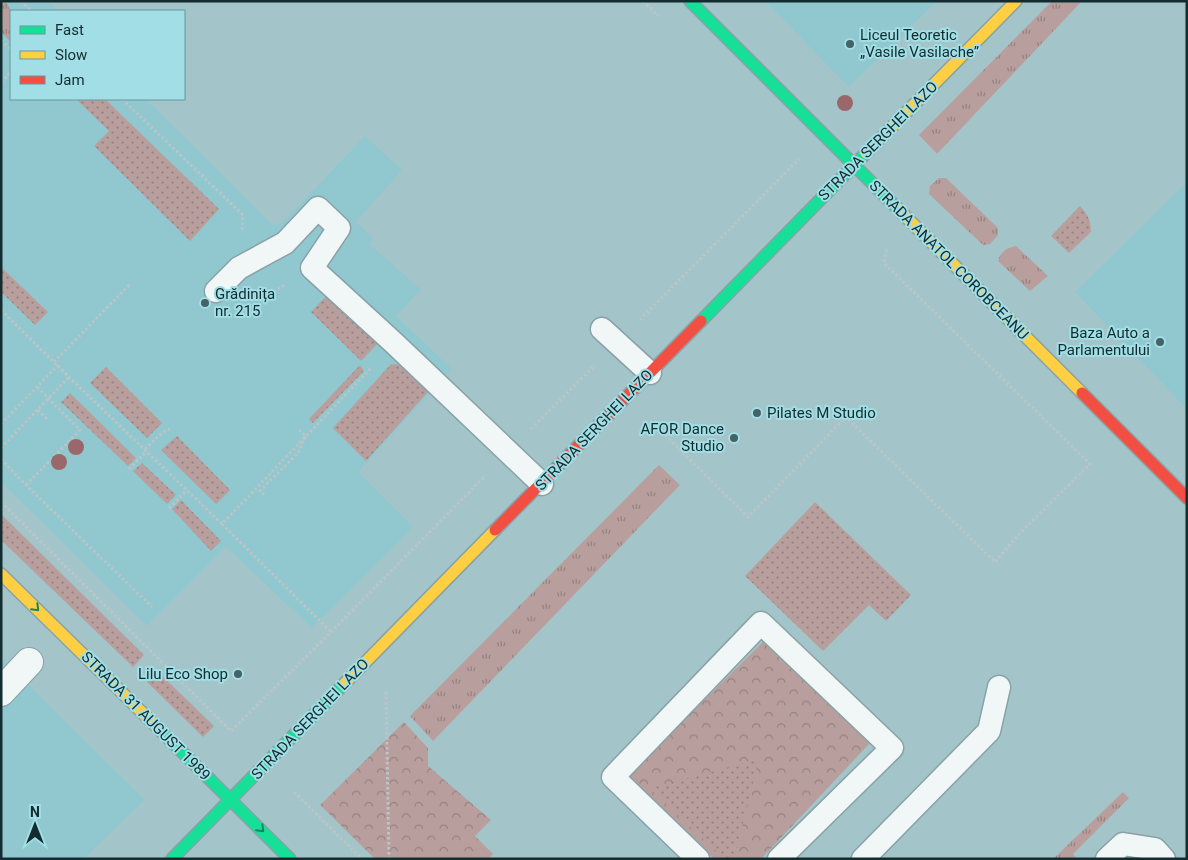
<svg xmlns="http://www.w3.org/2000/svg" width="1188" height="860" font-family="Roboto,sans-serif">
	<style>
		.built { fill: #91c7ce }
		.grass { fill: url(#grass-tufts) }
		.park { fill: url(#park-crowns) }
		.garden { fill: url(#garden-dots) }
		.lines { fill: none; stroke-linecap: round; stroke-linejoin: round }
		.lane-casing { stroke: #88a2a6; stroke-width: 25 }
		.street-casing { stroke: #88a2a6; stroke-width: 30 }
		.fast-casing { stroke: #88a2a6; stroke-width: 14 }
		.slow-casing { stroke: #88a2a6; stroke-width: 14 }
		.jam-casing { stroke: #88a2a6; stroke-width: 14 }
		.path { stroke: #bbc5c7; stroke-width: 3; stroke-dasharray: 2.5 2.5; stroke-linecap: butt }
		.lane { stroke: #f1f6f7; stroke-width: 22 }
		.street { stroke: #f1f6f7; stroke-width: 28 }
		.fast { stroke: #16e098; stroke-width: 11 }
		.slow { stroke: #ffcf43; stroke-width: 11 }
		.jam { stroke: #f24e42; stroke-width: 11 }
		.tree { fill: #9a686b }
		.oneway { stroke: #148664 }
		.poi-dot { fill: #456265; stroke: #a1dee6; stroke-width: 2 }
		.labels { text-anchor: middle; stroke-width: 4; stroke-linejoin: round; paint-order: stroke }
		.poi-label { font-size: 15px; fill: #132c2f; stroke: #a1dee6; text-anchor: start }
		.street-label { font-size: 15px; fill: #132c2f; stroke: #a1dee6 }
	</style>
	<defs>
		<pattern id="grass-tufts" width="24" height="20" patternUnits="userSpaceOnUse" patternTransform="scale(1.25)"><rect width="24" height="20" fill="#b89f9d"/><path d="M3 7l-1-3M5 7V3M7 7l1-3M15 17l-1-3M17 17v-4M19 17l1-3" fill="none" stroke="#948280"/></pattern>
		<pattern id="park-crowns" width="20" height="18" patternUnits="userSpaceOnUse" patternTransform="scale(1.25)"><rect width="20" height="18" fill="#b89f9d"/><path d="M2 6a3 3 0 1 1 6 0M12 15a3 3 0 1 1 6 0" fill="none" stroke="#948280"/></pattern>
		<pattern id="garden-dots" width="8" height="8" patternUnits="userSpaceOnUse" patternTransform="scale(1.25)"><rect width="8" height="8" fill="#b89f9d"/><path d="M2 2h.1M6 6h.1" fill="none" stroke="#948280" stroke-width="1.8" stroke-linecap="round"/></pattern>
	</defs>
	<rect width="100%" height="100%" fill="#a3c5ca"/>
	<path class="built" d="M 1,1 L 48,1 L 58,11 L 11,11 L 11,99 L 146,99 L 272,224 L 280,225 L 365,136 L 402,170 L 356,222 L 373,238 L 369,244 L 421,289 L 396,316 L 452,369 L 358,472 L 413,527 L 312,628 L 226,547 L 147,626 L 1,482 Z
		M 765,1 L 937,1 L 849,87 Z
		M 1187,182 L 1187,409 L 1075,292 Z
		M 1,658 L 145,800 L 83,859 L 1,859 Z"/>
	<path class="grass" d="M 1,1 L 5,1 C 15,12 11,28 11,42 L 1,32 Z
		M 1052,1 L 1082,1 L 937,154 L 919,135 Z
		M 939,178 L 946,178 L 998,228 L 998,235 L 990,244 L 983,245 L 929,194 L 930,186 Z
		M 1016,246 L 1048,276 L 1030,291 L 998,261 C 1001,251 1007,248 1016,246 Z
		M 659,465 L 680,485 L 433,741 L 410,716 Z
		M 1123,792 L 1129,798 L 1073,854 L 1077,859 L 1053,859 Z"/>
	<path class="park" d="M 763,642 L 870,743 L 761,859 L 714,859 L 627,776 Z
		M 404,722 L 428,748 L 428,766 L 491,820 L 475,836 L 493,854 L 489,859 L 375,859 L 320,805 Z"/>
	<path class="garden" d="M 76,99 L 105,99 L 219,209 L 190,241 L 94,146 L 109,131 Z
		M 1080,206 C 1088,215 1091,220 1091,232 L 1069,253 L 1051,236 Z
		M 1,267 L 48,312 L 35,325 L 1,292 Z
		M 331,291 L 382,339 L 361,361 L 311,312 Z
		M 391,364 L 399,365 L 428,392 L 366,461 L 333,428 Z
		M 360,365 L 364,371 L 313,423 L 309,419 Z
		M 106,367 L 162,423 L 147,438 L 90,383 Z
		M 70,393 L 136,458 L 128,466 L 61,402 Z
		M 177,436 L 230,490 L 216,504 L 161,450 Z
		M 142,463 L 176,495 L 167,504 L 133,471 Z
		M 181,500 L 221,541 L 211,551 L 172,509 Z
		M 815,502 L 911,595 L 886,621 L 869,605 L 823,651 L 745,576 Z
		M 1,514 L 144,655 L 133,667 L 1,540 Z
		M 156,670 L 214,726 L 203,737 L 147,682 Z
		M 759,759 L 734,859 L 725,859 L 649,788 Z"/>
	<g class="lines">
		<g class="lane-casing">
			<path id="lane" d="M 216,291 L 239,268 L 285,243 L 318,208 L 339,228 L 312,268 L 394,343 L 542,484
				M 602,329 L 650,373
				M 698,859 L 613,777 L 761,623 L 892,748 L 779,859
				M 863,859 L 989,731 L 999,687
				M 1107,859 L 1123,844 L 1155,849 L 1164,859"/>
		</g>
		<g class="street-casing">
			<path id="street" d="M 1,692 L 29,662"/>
		</g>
		<g class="fast-casing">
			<path id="fast" d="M 690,1 L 897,208
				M 701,321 L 866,153
				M 160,730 L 290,859
				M 172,859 L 345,683"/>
		</g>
		<g class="slow-casing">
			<path id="slow" d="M 866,153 L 1016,1
				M 897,208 L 1082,393
				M 1,574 L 160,730
				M 345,683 L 495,530"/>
		</g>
		<g class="jam-casing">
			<path id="jam" d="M 1082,393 L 1187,498
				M 495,530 L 701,321"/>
		</g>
		<path class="path" d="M 21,1 L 31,11
			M 643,1 L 658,16
			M 1,40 L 11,49
			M 1,82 L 11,72
			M 122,99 L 243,215 L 242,230
			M 262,291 L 267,296 L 286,284
			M 1,310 L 69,377 L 222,524 L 372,367
			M 640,320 L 799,159
			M 54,362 L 130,284
			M 38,410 L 47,419
			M 651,421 L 748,517 L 846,417 L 995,562 L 1020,533 L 1090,464 L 884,263 L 887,248
			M 1,424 L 58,365
			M 531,429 L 595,365
			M 1,448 L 69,377
			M 145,449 L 163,432 L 172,428
			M 1,459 L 26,485 L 152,607
			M 129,469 L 147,451
			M 26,485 L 80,430 L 37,387
			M 264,495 L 260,491 L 298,453 L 306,436 L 297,428
			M 1,502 L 231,731 L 331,632 L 486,475
			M 169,508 L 187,490
			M 222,524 L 331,632
			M 386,692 L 389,859
			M 294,792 L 362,859"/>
		<use href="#lane" class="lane"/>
		<use href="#street" class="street"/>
		<use href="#fast" class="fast"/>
		<use href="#slow" class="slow"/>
		<use href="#jam" class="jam"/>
	</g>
	<g class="tree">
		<circle cx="845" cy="103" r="8"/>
		<circle cx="76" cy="447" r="8"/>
		<circle cx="59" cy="462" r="8"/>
	</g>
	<defs><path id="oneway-chevron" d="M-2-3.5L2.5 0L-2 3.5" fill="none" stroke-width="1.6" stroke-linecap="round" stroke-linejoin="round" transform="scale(1.25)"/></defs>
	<g class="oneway">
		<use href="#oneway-chevron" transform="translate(36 608) rotate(45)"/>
		<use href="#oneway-chevron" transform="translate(261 829) rotate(45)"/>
	</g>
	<g class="poi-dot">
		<circle cx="850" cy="44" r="5"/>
		<circle cx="205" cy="303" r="5"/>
		<circle cx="1160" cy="342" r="5"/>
		<circle cx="757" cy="413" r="5"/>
		<circle cx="734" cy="438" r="5"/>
		<circle cx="238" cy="674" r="5"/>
	</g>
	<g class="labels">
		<g class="poi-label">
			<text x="860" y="40">Liceul Teoretic<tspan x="860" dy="17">„Vasile Vasilache”</tspan></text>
			<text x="215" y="299">Grădinița<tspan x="215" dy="17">nr. 215</tspan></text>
			<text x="1150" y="338" text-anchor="end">Baza Auto a<tspan x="1150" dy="17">Parlamentului</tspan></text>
			<text x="767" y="418">Pilates M Studio</text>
			<text x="724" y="434" text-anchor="end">AFOR Dance<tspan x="724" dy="17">Studio</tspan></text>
			<text x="228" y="679" text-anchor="end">Lilu Eco Shop</text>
		</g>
		<g class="street-label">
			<text transform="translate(878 141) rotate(-45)" y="5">STRADA SERGHEI LAZO</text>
			<text transform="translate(949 260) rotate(45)" y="5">STRADA ANATOL COROBCEANU</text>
			<text transform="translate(594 430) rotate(-46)" y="5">STRADA SERGHEI LAZO</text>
			<text transform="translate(146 716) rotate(45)" y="5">STRADA 31 AUGUST 1989</text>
			<text transform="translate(310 719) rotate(-46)" y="5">STRADA SERGHEI LAZO</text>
		</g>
	</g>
	<rect width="1188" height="860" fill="none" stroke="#132c2f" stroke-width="5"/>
	<rect x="10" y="10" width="175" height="90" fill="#a1dee6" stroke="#68979d"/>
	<rect x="20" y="26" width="25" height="8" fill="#16e098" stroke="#68979d"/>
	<text x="55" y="35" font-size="15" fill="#132c2f">Fast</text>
	<rect x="20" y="51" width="25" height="8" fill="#ffcf43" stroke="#68979d"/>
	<text x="55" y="60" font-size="15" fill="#132c2f">Slow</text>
	<rect x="20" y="76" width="25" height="8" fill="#f24e42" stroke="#68979d"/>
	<text x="55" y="85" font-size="15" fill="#132c2f">Jam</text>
	<g transform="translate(35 825)" stroke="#a1dee6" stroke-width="4" paint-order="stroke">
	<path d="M0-4L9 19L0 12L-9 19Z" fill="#132c2f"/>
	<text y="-8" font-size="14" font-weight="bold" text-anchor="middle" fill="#132c2f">N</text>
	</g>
</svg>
